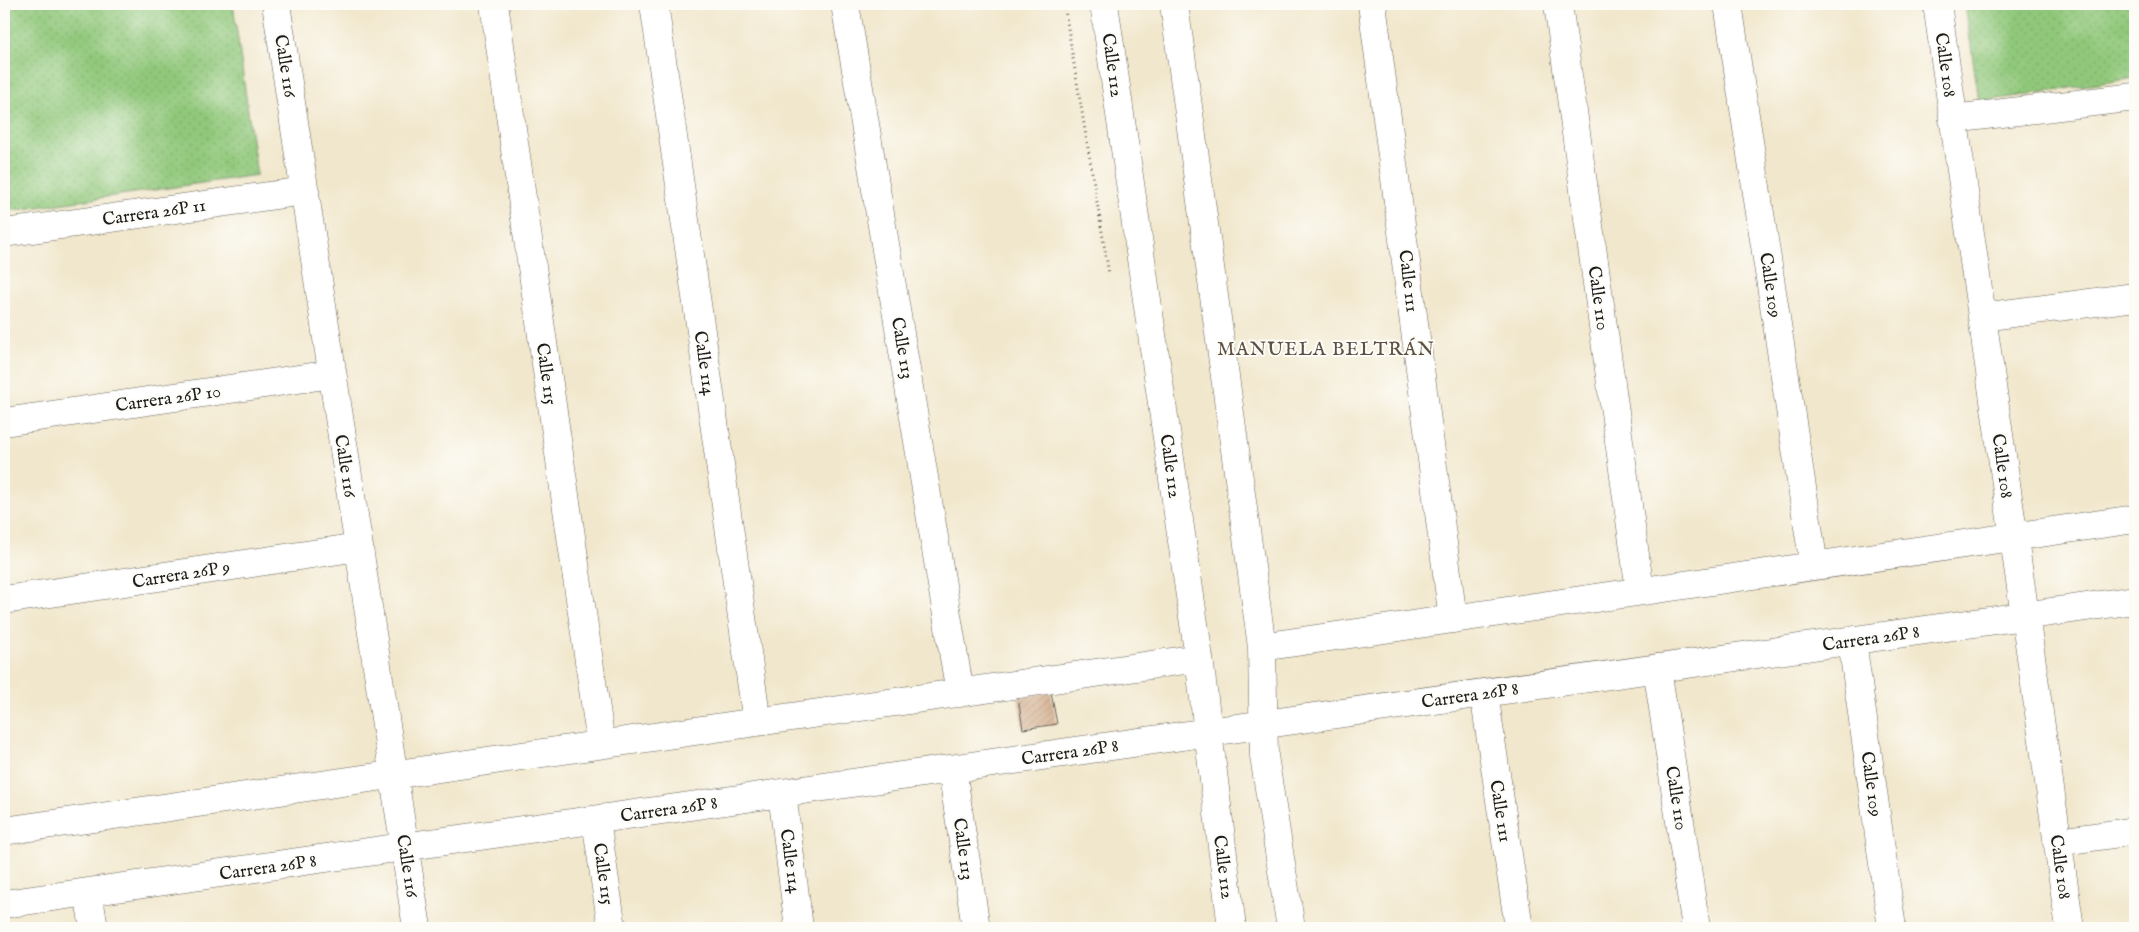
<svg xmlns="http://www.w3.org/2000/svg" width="2139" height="932" font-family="'IM FELL English',serif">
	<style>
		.park { fill: url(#park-dots); stroke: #56724b }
		.building { fill: url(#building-hatch) }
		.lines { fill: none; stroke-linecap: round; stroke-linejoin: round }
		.minor-casing { stroke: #67635a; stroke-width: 29 }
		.path { stroke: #67635a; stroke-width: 3; stroke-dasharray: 1 4; stroke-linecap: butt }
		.minor { stroke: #fff; stroke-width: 28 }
		.labels { text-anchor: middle; stroke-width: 4; stroke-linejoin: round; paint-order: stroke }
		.street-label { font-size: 18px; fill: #1c1c1c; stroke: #fdfcf7 }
		.neighbourhood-label { font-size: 19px; letter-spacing: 1px; fill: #5c4f44; stroke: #fdfcf7 }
	</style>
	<defs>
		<pattern id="park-dots" width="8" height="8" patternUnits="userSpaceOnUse" patternTransform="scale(1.25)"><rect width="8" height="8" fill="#90c87a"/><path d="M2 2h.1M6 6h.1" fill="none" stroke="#7cab69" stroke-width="1.8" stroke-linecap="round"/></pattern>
		<pattern id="building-hatch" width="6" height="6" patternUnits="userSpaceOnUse" patternTransform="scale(1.25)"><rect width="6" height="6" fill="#d3ae8d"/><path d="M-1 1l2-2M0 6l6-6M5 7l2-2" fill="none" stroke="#b59579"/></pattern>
	</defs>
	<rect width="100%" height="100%" fill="#fdfcf7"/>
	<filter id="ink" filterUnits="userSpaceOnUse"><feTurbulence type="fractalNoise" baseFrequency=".02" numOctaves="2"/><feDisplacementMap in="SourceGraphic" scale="10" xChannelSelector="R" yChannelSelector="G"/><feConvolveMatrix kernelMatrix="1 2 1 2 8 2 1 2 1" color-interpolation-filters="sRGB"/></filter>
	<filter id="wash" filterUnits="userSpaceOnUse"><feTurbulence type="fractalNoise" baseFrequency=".0096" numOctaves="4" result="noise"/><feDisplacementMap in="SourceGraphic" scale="20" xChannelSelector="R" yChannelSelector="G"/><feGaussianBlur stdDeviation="1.12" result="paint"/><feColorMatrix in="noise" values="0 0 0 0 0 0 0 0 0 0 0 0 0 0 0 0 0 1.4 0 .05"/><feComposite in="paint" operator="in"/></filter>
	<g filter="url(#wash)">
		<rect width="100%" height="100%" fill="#f1e7cc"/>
		<path class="park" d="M 4,4 L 233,4 L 257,175 L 4,212 Z
			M 1965,4 L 2135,4 L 2135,78 L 1979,102 Z"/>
		<g id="blocks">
			<path class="building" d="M 1051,692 L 1057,724 L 1023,729 L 1018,698 Z"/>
		</g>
	</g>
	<g filter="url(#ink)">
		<use href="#blocks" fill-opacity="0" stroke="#67635a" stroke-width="1"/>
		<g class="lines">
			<g class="minor-casing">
				<path id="minor" d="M 276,4 L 417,928
					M 494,4 L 601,744
					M 654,4 L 757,722
					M 845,4 L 960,693
					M 1104,4 L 1199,658 L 1232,928
					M 1174,4 L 1262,647 L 1264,756 L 1291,928
					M 1372,4 L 1453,619
					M 1558,4 L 1640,591
					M 1728,4 L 1814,566
					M 1937,4 L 2070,928
					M 1953,119 L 2135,97
					M 4,233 L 305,191
					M 1982,317 L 2135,297
					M 4,422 L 332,374
					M 4,600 L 359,547
					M 1852,641 L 1892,928
					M 1262,647 L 2135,519
					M 1657,668 L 1696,928
					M 1484,693 L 1519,928
					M 952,769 L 976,928
					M 782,793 L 799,928
					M 596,820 L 612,928
					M 4,831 L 1199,658
					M 2057,842 L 2135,831
					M 88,892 L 94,928
					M 4,904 L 2135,600"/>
			</g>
			<path class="path" d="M 1064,4 L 1109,274"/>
			<use href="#minor" class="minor"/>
		</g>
	</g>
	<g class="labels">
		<g class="street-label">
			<text transform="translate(1113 65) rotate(82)" y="6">Calle 112</text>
			<text transform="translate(1946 65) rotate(82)" y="6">Calle 108</text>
			<text transform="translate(286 66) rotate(81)" y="6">Calle 116</text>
			<text transform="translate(154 212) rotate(-8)" y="6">Carrera 26P 11</text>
			<text transform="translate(1409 281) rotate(83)" y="6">Calle 111</text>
			<text transform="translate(1771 285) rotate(81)" y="6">Calle 109</text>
			<text transform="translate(1599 298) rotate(82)" y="6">Calle 110</text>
			<text transform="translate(903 348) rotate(80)" y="6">Calle 113</text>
			<text transform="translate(705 363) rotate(82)" y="6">Calle 114</text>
			<text transform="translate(547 374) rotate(82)" y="6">Calle 115</text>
			<text transform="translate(168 398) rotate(-8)" y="6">Carrera 26P 10</text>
			<text transform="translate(346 466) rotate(81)" y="6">Calle 116</text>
			<text transform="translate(1171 466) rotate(82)" y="6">Calle 112</text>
			<text transform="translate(2003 466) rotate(82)" y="6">Calle 108</text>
			<text transform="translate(181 574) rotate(-9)" y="6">Carrera 26P 9</text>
			<text transform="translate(1871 638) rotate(-8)" y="6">Carrera 26P 8</text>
			<text transform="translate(1470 695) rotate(-8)" y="6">Carrera 26P 8</text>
			<text transform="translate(1070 752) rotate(-8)" y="6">Carrera 26P 8</text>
			<text transform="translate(1872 784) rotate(82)" y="6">Calle 109</text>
			<text transform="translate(1677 798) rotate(81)" y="6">Calle 110</text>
			<text transform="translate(669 809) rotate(-8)" y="6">Carrera 26P 8</text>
			<text transform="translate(1501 811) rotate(81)" y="6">Calle 111</text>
			<text transform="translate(964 849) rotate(82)" y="6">Calle 113</text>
			<text transform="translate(791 861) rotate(82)" y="6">Calle 114</text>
			<text transform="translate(408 866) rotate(81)" y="6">Calle 116</text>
			<text transform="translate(268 867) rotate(-8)" y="6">Carrera 26P 8</text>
			<text transform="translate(1224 867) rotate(83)" y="6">Calle 112</text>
			<text transform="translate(2061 867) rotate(82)" y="6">Calle 108</text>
			<text transform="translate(604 874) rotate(82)" y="6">Calle 115</text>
		</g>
		<g class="neighbourhood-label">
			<text x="1326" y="355">MANUELA BELTRÁN</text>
		</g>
	</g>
	<rect width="2139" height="932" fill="none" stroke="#fdfcf7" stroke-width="20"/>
</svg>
